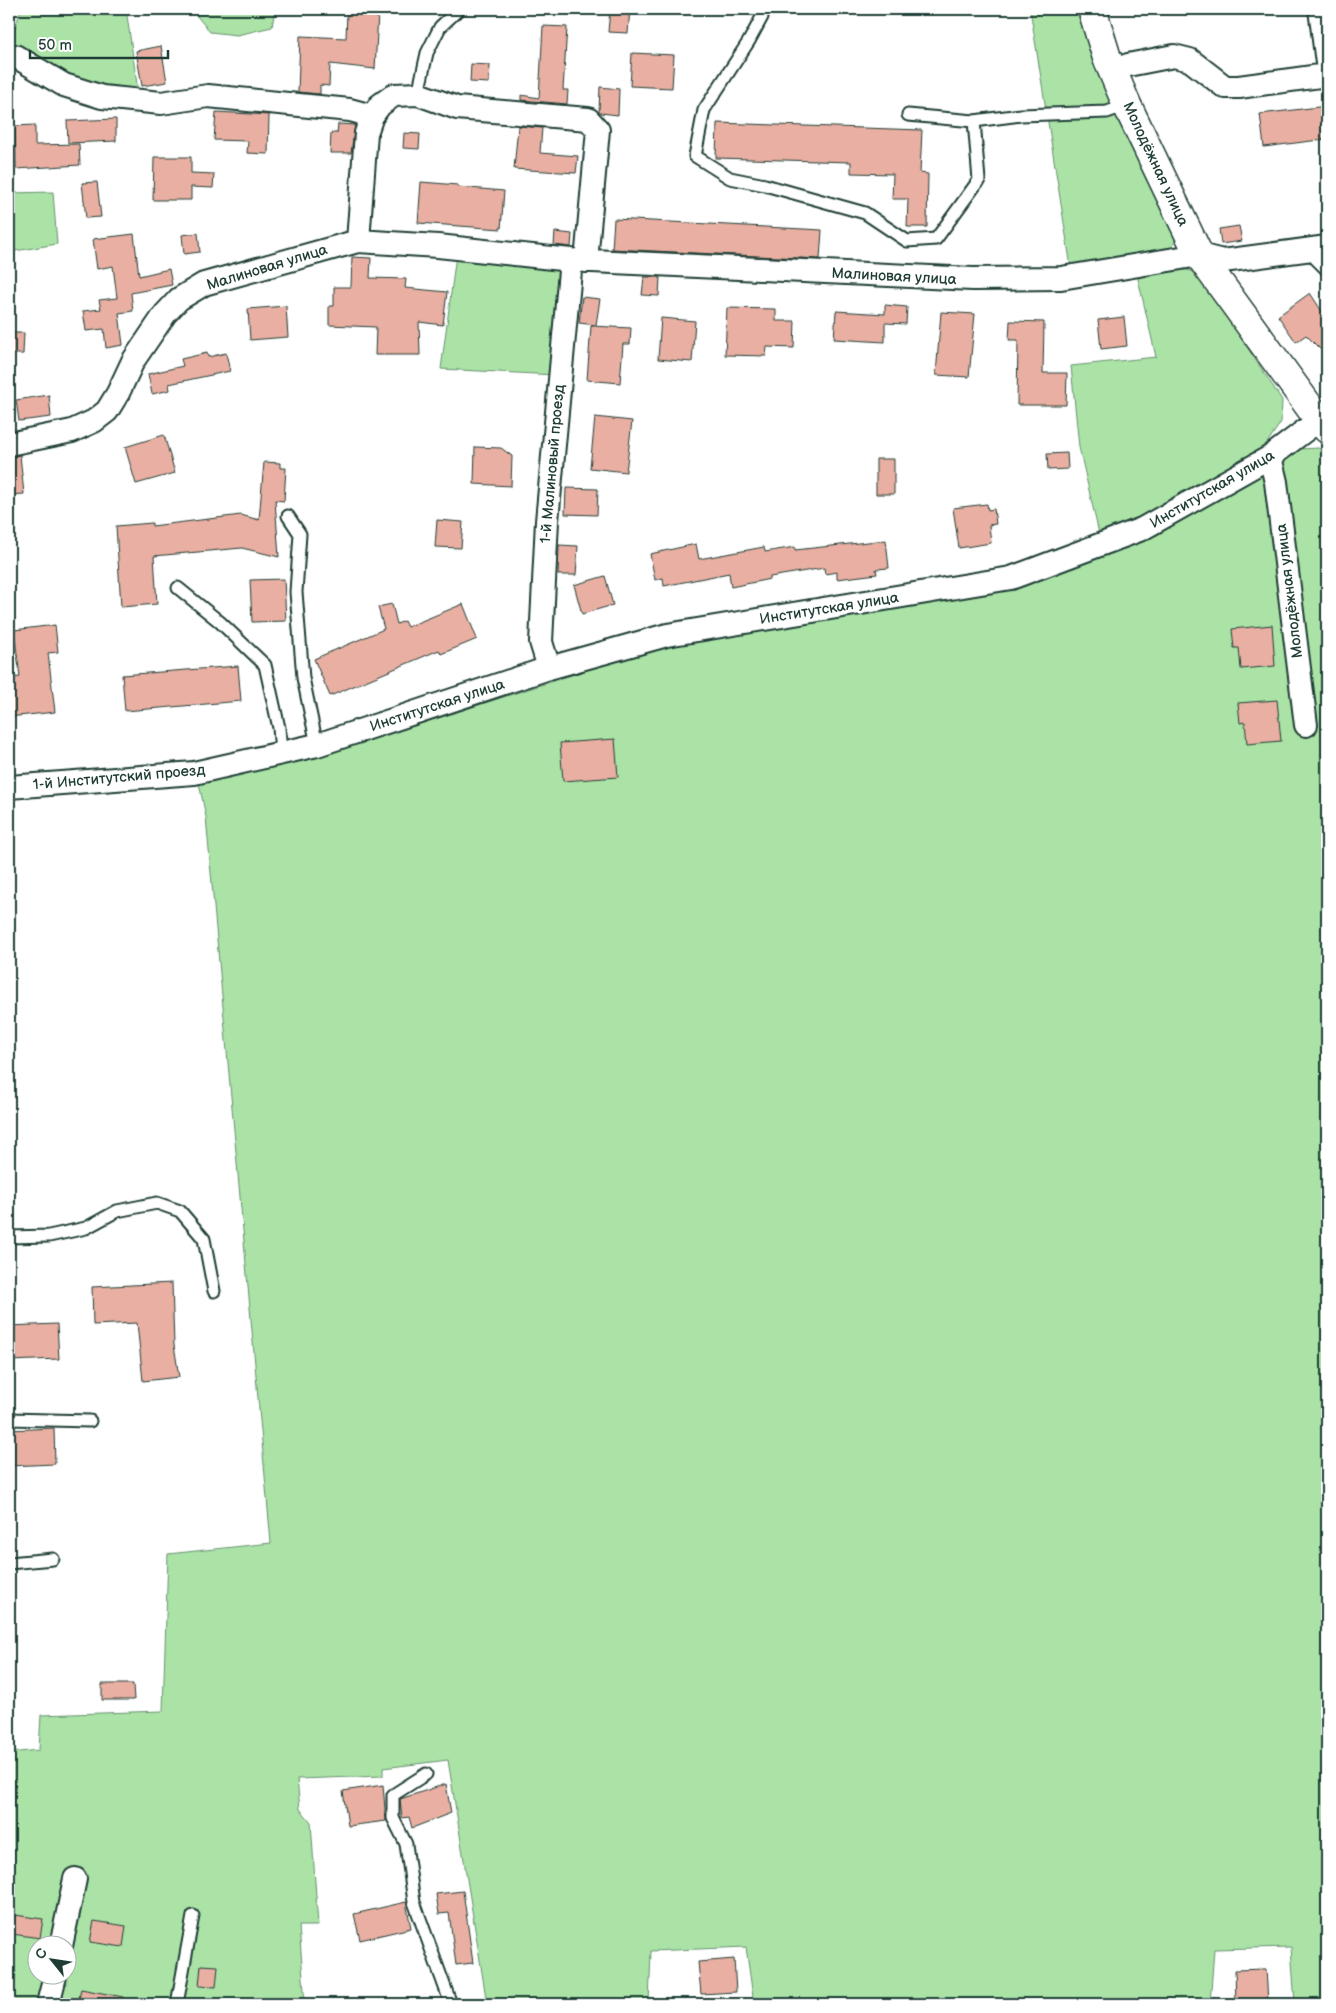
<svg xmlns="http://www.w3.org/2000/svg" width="1336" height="2013" font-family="'Balsamiq Sans',sans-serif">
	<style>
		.green { fill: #abe3a7; stroke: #65906e; fill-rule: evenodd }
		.building { fill: #e9afa2; stroke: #1f3d34 }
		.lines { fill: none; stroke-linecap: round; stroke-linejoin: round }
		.service-casing { stroke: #1f3d34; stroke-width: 15 }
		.minor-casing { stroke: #1f3d34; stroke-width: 26 }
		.tertiary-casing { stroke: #1f3d34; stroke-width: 31 }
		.service { stroke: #fff; stroke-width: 11 }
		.minor { stroke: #fff; stroke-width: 22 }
		.tertiary { stroke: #fff; stroke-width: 28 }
		.labels { text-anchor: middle; stroke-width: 5; stroke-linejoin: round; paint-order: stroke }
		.street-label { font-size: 15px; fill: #1f3d34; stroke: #fff }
	</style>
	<rect width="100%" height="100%" fill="#fff"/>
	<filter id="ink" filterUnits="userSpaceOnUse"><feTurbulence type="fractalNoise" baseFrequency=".02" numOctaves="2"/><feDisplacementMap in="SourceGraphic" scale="10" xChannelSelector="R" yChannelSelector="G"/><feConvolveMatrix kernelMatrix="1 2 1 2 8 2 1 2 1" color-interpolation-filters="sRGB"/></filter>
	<g filter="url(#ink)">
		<path class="green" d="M 21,9 L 126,9 L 138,91 L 107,90 L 65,78 L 11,41 Z
			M 191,9 L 275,9 L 272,27 L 237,35 L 210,32 Z
			M 1030,9 L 1079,9 L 1110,101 L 1176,236 L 1173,247 L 1163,254 L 1071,267 Z
			M 53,192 L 57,244 L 9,252 L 9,193 Z
			M 456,255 L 549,265 L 558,271 L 562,280 L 555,375 L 441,369 Z
			M 1173,266 L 1191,271 L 1202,279 L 1282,400 L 1281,422 L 1263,449 L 1138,523 L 1100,538 L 1079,447 L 1071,366 L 1156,357 L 1136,270 Z
			M 1319,448 L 1327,456 L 1327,2004 L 1295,2004 L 1291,1947 L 1214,1949 L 1210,2004 L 754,2004 L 746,1947 L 651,1951 L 649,2004 L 487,2004 L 448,1760 L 383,1768 L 383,1776 L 297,1779 L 300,1809 L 311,1822 L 318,1926 L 299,1926 L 305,2004 L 9,2004 L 9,1753 L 39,1750 L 41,1715 L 163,1711 L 168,1554 L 271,1543 L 206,817 L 199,783 L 321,756 L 683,639 L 1008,588 L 1157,535 L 1279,464 L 1299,449 ZM 38,1946 L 68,1946 L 68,1976 L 38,1976 Z"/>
		<path class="building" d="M 610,9 L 630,9 L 628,33 L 608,32 Z
			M 347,12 L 378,14 L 375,69 L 330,64 L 329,86 L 320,85 L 320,94 L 298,92 L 300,36 L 346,38 Z
			M 543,26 L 567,27 L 563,90 L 568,90 L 567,104 L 521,100 L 521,95 L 539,98 Z
			M 161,46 L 167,82 L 142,86 L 136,51 Z
			M 632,53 L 674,55 L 672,88 L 630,86 Z
			M 471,64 L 490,65 L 489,83 L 470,82 Z
			M 600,87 L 619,89 L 618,115 L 601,113 L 599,112 Z
			M 1327,106 L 1327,139 L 1264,147 L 1260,114 Z
			M 216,112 L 269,115 L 268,154 L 247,153 L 248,141 L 214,140 Z
			M 116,119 L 116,141 L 68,143 L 67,121 Z
			M 717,123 L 922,130 L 920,173 L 928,174 L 927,227 L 907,227 L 908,199 L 892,199 L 893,174 L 851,173 L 851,162 L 716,158 Z
			M 338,124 L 355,125 L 351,153 L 330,153 L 331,133 L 337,133 Z
			M 35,125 L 35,145 L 79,144 L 80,165 L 16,169 L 15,126 Z
			M 518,126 L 542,128 L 540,153 L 578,156 L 576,173 L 514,169 Z
			M 404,133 L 420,134 L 419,149 L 403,148 Z
			M 154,157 L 191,157 L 191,173 L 214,174 L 213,188 L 191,187 L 191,200 L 153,200 Z
			M 97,182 L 101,217 L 86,218 L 82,183 Z
			M 421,182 L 458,185 L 458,187 L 504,191 L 501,229 L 418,223 Z
			M 614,219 L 822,230 L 820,259 L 612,249 Z
			M 1239,226 L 1242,241 L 1221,244 L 1219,229 Z
			M 555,232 L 572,234 L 571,247 L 554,245 Z
			M 198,233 L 200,252 L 184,254 L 182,235 Z
			M 134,234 L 139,276 L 169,269 L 172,285 L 131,293 L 133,311 L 119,313 L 123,345 L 106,348 L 104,329 L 86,331 L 83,311 L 101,309 L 99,300 L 117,298 L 113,266 L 97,269 L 93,239 Z
			M 352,257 L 371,258 L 370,278 L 406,279 L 405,288 L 447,292 L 443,325 L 419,322 L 420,355 L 375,355 L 376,327 L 329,325 L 329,306 L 334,306 L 334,287 L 351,287 Z
			M 644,277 L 660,277 L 659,296 L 642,295 Z
			M 1310,293 L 1327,319 L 1327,356 L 1306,335 L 1296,342 L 1278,316 Z
			M 582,297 L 600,299 L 596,325 L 579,323 Z
			M 885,305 L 907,307 L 906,324 L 885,323 L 885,342 L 834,339 L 836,311 L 885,314 Z
			M 286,306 L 288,337 L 250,340 L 248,309 Z
			M 727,308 L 776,309 L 776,321 L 795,321 L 794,348 L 767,347 L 766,356 L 725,355 Z
			M 941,312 L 975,314 L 969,377 L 936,375 Z
			M 1124,317 L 1127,346 L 1101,349 L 1098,320 Z
			M 661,318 L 695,321 L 692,362 L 658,359 Z
			M 1010,321 L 1044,322 L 1043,373 L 1067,373 L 1066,405 L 1017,405 L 1018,340 L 1009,340 Z
			M 591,326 L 631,328 L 630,344 L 623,344 L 620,383 L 587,380 Z
			M 9,333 L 24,333 L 23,354 L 9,354 Z
			M 207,353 L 208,357 L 226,353 L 230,371 L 169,384 L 170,390 L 152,394 L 148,374 L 183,366 L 181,359 Z
			M 49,395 L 51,417 L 19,421 L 16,400 Z
			M 595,417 L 632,421 L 626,472 L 590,468 Z
			M 164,435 L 175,473 L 136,484 L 125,447 Z
			M 475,447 L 501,448 L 512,456 L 511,486 L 474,484 Z
			M 1067,453 L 1068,469 L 1048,470 L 1047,454 Z
			M 20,455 L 24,494 L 9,495 L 9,457 Z
			M 876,459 L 894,459 L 894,494 L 876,494 Z
			M 264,462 L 280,463 L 280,468 L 286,468 L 284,501 L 275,500 L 279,557 L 242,548 L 154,556 L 157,604 L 121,607 L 116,526 L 152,523 L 152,526 L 241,515 L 259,520 Z
			M 566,488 L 598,489 L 597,515 L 565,514 Z
			M 987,504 L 988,510 L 994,509 L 996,524 L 989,525 L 991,543 L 959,548 L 953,508 Z
			M 437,520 L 463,522 L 461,548 L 435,547 Z
			M 886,540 L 889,568 L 876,569 L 877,574 L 837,579 L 837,572 L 825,574 L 824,568 L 770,577 L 770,579 L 731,587 L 729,573 L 664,586 L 663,578 L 655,580 L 650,554 L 696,544 L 699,559 L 764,547 L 765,552 L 795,547 L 795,550 Z
			M 559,545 L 578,546 L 576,575 L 558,575 Z
			M 605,576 L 613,605 L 582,614 L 574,585 Z
			M 284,579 L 286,621 L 252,622 L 250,580 Z
			M 392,604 L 397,624 L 404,621 L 407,627 L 463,604 L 477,639 L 441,654 L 439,650 L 330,696 L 314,659 L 384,629 L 378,607 Z
			M 55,625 L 58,652 L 48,653 L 55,712 L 9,717 L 9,678 L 20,677 L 14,630 Z
			M 1272,625 L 1275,666 L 1241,669 L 1239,648 L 1234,648 L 1232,629 Z
			M 238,666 L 241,701 L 125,711 L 122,675 Z
			M 1277,700 L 1281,741 L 1247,744 L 1245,722 L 1240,723 L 1238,703 Z
			M 615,739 L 618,777 L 563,781 L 560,743 Z
			M 172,1283 L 174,1345 L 179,1377 L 143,1381 L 137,1323 L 93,1325 L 92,1287 Z
			M 57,1324 L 59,1359 L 9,1361 L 9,1326 Z
			M 54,1428 L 55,1464 L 9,1466 L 9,1430 Z
			M 102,1684 L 133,1684 L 134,1700 L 102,1700 Z
			M 446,1784 L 451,1813 L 412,1828 L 409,1817 L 402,1818 L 400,1799 Z
			M 383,1785 L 386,1821 L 348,1826 L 343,1791 Z
			M 463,1891 L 473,1963 L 456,1965 L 449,1913 L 439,1914 L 436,1894 Z
			M 406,1902 L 411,1928 L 360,1940 L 354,1914 Z
			M 15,1915 L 43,1919 L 40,1938 L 12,1934 Z
			M 94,1921 L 126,1926 L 123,1947 L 90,1942 Z
			M 734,1959 L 736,1992 L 701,1994 L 698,1962 Z
			M 201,1965 L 218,1966 L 216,1987 L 199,1986 Z
			M 1266,1969 L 1268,2002 L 1236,2003 L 1235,1970 Z
			M 81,1989 L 123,1997 L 122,2004 L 78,2004 Z"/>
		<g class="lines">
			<g class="service-casing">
				<path id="service" d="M 762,17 L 749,41 L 704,110 L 695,156 L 730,178 L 765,185 L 865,213 L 907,241 L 936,239 L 979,180 L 974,121
					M 418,94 L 427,53 L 440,27 L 459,9
					M 908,115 L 974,121 L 1021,115 L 1107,112 L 1127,105
					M 1309,249 L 1313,256 L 1327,270
					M 288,516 L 300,534 L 296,592 L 303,678 L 317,745
					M 178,588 L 220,622 L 265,665 L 279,728 L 281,753
					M 9,1237 L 49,1236 L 86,1228 L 117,1211 L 157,1203 L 180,1211 L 204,1239 L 214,1291
					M 9,1419 L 90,1421
					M 9,1563 L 53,1559
					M 426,1774 L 393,1795 L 393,1818 L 406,1844 L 414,1902 L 451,2004
					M 177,2004 L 193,1916"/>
			</g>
			<g class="minor-casing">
				<path id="minor" d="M 1320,9 L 1327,63
					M 15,56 L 64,85 L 102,97 L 161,103 L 208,96 L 350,110 L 372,116
					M 1113,72 L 1128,65 L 1174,56 L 1190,60 L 1225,87 L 1239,87 L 1327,75
					M 358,241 L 366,133 L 372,116 L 380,105 L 394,95 L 418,94 L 457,108 L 588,119 L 598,130 L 586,261
					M 9,444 L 72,431 L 94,421 L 107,411 L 118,393 L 133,361 L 165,314 L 179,299 L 204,284 L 358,241 L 438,246 L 571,260 L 973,279 L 1061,278 L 1199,255 L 1223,261 L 1327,247
					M 1270,457 L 1276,482 L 1306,725
					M 549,668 L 541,642 L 547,521 L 571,260
					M 9,787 L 194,773 L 317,745 L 549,668 L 667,635 L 1011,578 L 1142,529 L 1270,457 L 1319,420
					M 61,1946 L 75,1879
					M 48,2004 L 55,1976"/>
			</g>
			<g class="tertiary-casing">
				<path id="tertiary" d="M 1092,9 L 1107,58 L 1127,105 L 1199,255 L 1319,420 L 1327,429"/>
			</g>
			<use href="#service" class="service"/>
			<use href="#minor" class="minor"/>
			<use href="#tertiary" class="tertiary"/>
		</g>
	</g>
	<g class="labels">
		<g class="street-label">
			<text transform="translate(1156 164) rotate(65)" y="5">Молодёжная улица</text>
			<text transform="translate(267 267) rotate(-17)" y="5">Малиновая улица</text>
			<text transform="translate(894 276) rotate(3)" y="5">Малиновая улица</text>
			<text transform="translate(552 464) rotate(-85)" y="5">1-й Малиновый проезд</text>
			<text transform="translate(1212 489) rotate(-30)" y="5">Институтская улица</text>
			<text transform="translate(1289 591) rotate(-97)" y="5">Молодёжная улица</text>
			<text transform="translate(829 608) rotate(-9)" y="5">Институтская улица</text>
			<text transform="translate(437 705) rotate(-18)" y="5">Институтская улица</text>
			<text transform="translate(119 777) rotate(-5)" y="5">1-й Институтский проезд</text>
		</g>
	</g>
	<rect width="1336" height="2013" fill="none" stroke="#fff" stroke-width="30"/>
	<rect x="15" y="15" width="1306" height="1983" fill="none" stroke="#1f3d34" stroke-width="2" filter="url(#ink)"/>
	<g transform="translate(52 1960) rotate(300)"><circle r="24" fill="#ffffff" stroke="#a5b1ae"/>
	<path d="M0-4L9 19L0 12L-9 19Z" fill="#1f3d34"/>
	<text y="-8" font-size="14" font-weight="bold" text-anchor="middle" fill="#1f3d34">С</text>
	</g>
	<path d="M30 50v8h138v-8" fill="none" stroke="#1f3d34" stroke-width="2.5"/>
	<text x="38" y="50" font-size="15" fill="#1f3d34" stroke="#ffffff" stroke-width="4" paint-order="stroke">50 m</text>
</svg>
